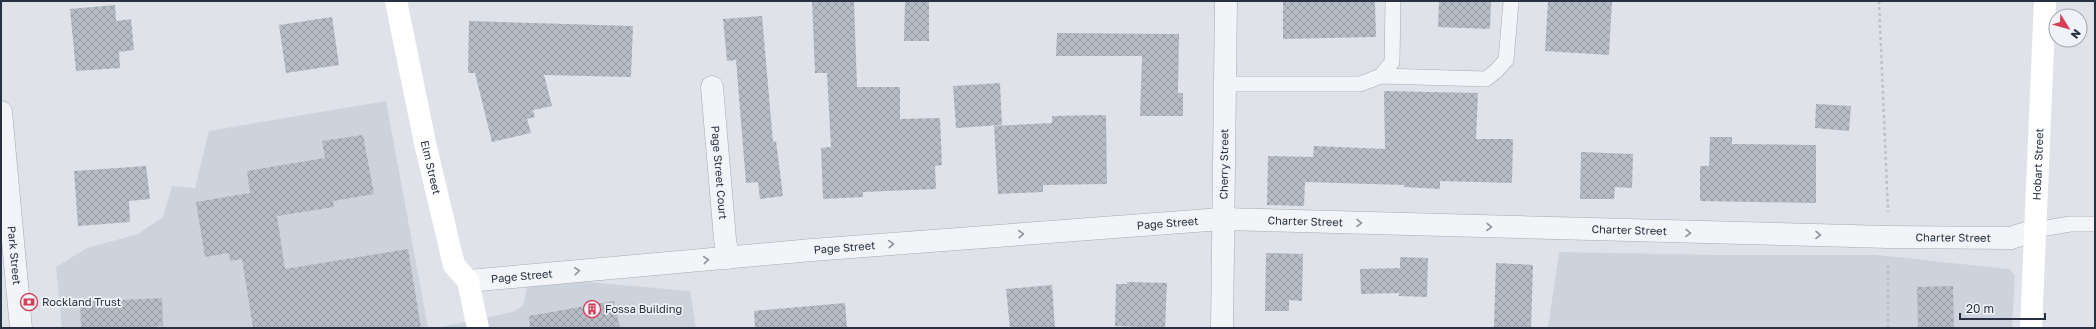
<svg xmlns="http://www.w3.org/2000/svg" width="2096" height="329" font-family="'Golos Text',sans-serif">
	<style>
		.built { fill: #cdd3dc }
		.building { fill: url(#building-cross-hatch) }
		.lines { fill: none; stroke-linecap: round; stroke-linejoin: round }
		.service-casing { stroke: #a4aab4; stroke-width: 16 }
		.minor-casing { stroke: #a4aab4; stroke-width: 23 }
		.path { stroke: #bdc1c8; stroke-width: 2.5; stroke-dasharray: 3 3; stroke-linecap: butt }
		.service { stroke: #f2f4f7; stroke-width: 15 }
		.minor { stroke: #f2f4f7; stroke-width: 22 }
		.secondary { stroke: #fff; stroke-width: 22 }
		.oneway { stroke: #8c929c }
		.labels { text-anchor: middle; stroke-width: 3.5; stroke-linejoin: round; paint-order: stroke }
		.street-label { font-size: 11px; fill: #273142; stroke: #eff2f7 }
		.poi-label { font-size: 11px; fill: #273142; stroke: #eff2f7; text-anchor: start }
	</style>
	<defs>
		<pattern id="building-cross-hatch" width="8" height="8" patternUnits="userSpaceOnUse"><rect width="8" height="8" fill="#b6bdc7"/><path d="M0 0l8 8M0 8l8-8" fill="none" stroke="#949aa3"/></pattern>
	</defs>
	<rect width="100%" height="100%" fill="#dfe3e9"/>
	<path class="built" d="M 386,101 L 428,328 L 62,328 L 56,267 L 87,248 L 138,234 L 163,217 L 172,186 L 195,188 L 209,131 Z
		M 1559,252 L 1723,255 L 1877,255 L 2009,269 L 2015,275 L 2012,328 L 1548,328 Z
		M 529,277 L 690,291 L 696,328 L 436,328 L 512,312 L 523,306 Z"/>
	<path class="building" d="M 812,1 L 854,1 L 857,87 L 900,87 L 900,119 L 940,118 L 942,165 L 935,166 L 936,189 L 863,192 L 863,197 L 823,199 L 821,148 L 831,147 L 827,73 L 815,73 Z
		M 905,1 L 929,1 L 929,41 L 904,41 Z
		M 1283,1 L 1375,1 L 1376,37 L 1283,39 Z
		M 1439,1 L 1491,1 L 1490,29 L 1438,27 Z
		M 1548,1 L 1612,1 L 1609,55 L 1545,51 Z
		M 115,5 L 116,21 L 131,19 L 134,50 L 119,52 L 120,68 L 76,71 L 70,9 Z
		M 762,16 L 773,142 L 776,141 L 783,196 L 760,199 L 758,182 L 746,183 L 736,60 L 727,61 L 723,19 Z
		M 332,17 L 339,65 L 286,73 L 279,25 Z
		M 469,21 L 633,26 L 631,77 L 544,75 L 552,106 L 533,110 L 535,117 L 527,119 L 531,133 L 492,142 L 475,73 L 468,73 Z
		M 1057,33 L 1179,34 L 1178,93 L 1183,93 L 1183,116 L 1140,116 L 1142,56 L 1056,56 Z
		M 1000,83 L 1002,125 L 956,128 L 953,86 Z
		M 1384,91 L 1478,93 L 1476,139 L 1513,139 L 1512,183 L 1440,181 L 1440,189 L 1404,187 L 1404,185 L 1305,182 L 1304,206 L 1267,205 L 1268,156 L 1313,157 L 1314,146 L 1385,149 Z
		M 1816,104 L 1851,106 L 1849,131 L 1815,128 Z
		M 1106,115 L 1107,184 L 1043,185 L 1043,192 L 998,194 L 994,126 L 1052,123 L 1052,116 Z
		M 363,135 L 374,194 L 333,201 L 334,207 L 277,216 L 285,269 L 408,249 L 421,328 L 253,328 L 242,259 L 230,261 L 229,253 L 205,257 L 196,202 L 250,193 L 247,171 L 325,158 L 322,141 Z
		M 1710,137 L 1732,137 L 1732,144 L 1816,145 L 1816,203 L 1700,201 L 1700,166 L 1709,166 Z
		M 1581,152 L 1633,154 L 1632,188 L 1615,187 L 1614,199 L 1580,199 Z
		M 146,166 L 150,199 L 129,201 L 130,222 L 78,226 L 74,171 Z
		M 1266,253 L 1303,254 L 1302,301 L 1289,300 L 1289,311 L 1265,311 Z
		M 1400,257 L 1428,258 L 1427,297 L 1399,296 L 1399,293 L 1361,294 L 1360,269 L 1400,268 Z
		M 1496,263 L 1533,265 L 1531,328 L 1494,328 Z
		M 1127,282 L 1167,283 L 1165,328 L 1115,326 L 1116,284 L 1127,284 Z
		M 1052,285 L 1055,328 L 1010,328 L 1006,289 Z
		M 1953,286 L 1954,328 L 1918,328 L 1917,287 Z
		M 162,298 L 163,326 L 139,328 L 81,328 L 80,302 Z
		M 614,301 L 620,328 L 530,328 L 529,316 Z
		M 845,303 L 847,328 L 755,328 L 754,311 Z"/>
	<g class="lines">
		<g class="service-casing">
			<path id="service" d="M 1381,76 L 1486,79 L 1496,71 L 1506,60 L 1511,2
				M 1224,84 L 1360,84 L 1381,76 L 1392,62 L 1393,1
				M 2035,230 L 2070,224 L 2095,224"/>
		</g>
		<g class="minor-casing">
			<g id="minor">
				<path id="s1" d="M 712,87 L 725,239 L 728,258"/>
				<path id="s2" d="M 1,112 L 21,328"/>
				<path id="s3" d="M 468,281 L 812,250 L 1222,219 L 1888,237 L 2011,238 L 2035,230"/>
				<path id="s4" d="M 1222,328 L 1226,1"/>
			</g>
		</g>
		<path class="path" d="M 1879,1 L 1888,212
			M 1888,328 L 1888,263"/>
		<use href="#service" class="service"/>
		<use href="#minor" class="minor"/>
		<g class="secondary">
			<path id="s5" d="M 396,1 L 425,143 L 454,265 L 468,281 L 478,328"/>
			<path id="s6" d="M 2031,328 L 2045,1"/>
		</g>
	</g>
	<defs><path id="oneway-chevron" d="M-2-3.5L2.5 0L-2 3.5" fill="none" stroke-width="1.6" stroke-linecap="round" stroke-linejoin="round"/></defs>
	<g class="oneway">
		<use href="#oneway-chevron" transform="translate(1359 223) rotate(2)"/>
		<use href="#oneway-chevron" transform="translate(1489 227) rotate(2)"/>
		<use href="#oneway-chevron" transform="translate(1688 233) rotate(1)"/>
		<use href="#oneway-chevron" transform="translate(1021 234) rotate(-4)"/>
		<use href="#oneway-chevron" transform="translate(1818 235) rotate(1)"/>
		<use href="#oneway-chevron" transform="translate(891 244) rotate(-4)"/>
		<use href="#oneway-chevron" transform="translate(706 260) rotate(-5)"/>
		<use href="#oneway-chevron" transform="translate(577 271) rotate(-5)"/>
	</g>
	<defs>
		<g id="bank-ring" transform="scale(0.9)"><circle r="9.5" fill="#eff2f7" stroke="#d63d56" stroke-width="1.5"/><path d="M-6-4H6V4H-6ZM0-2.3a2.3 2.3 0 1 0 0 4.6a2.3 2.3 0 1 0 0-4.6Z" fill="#d63d56"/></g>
		<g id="building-ring" transform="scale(0.9)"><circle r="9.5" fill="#eff2f7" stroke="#d63d56" stroke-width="1.5"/><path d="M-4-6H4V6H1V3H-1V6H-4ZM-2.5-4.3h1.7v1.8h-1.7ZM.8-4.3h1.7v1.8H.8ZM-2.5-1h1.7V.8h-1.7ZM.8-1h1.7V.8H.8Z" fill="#d63d56"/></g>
	</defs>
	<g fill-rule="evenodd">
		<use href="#bank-ring" x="29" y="302"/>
		<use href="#building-ring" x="592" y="309"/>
	</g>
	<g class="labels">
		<g class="street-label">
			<text dy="4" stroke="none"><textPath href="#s4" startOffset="164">Cherry Street</textPath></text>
			<text dy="4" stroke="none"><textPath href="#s6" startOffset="164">Hobart Street</textPath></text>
			<text dy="4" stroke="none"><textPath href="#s5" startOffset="170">Elm Street</textPath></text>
			<text dy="4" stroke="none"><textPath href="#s1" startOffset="86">Page Street Court</textPath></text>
			<text dy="4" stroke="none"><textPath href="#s3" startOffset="840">Charter Street</textPath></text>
			<text dy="4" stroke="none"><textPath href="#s3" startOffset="702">Page Street</textPath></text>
			<text dy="4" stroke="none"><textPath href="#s3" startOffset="1164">Charter Street</textPath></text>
			<text dy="4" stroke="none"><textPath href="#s3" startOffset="1488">Charter Street</textPath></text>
			<text dy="4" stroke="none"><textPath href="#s3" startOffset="378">Page Street</textPath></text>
			<text dy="4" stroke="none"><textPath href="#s2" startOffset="144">Park Street</textPath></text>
			<text dy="4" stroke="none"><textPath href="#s3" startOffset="54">Page Street</textPath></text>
		</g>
		<g class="poi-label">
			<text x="42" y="306">Rockland Trust</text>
			<text x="605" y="313">Fossa Building</text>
		</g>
	</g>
	<rect width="2096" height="329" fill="none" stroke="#273142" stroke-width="4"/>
	<g transform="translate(2068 28) rotate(127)"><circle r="19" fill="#eff2f7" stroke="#9fa5af"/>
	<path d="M0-3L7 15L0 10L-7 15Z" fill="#d63d56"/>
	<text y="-6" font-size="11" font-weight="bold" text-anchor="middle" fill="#273142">N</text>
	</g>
	<path d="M1960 313v6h85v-6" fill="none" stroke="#273142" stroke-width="2"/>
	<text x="1966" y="313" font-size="12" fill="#273142" stroke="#eff2f7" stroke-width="3" paint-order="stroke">20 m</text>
</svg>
